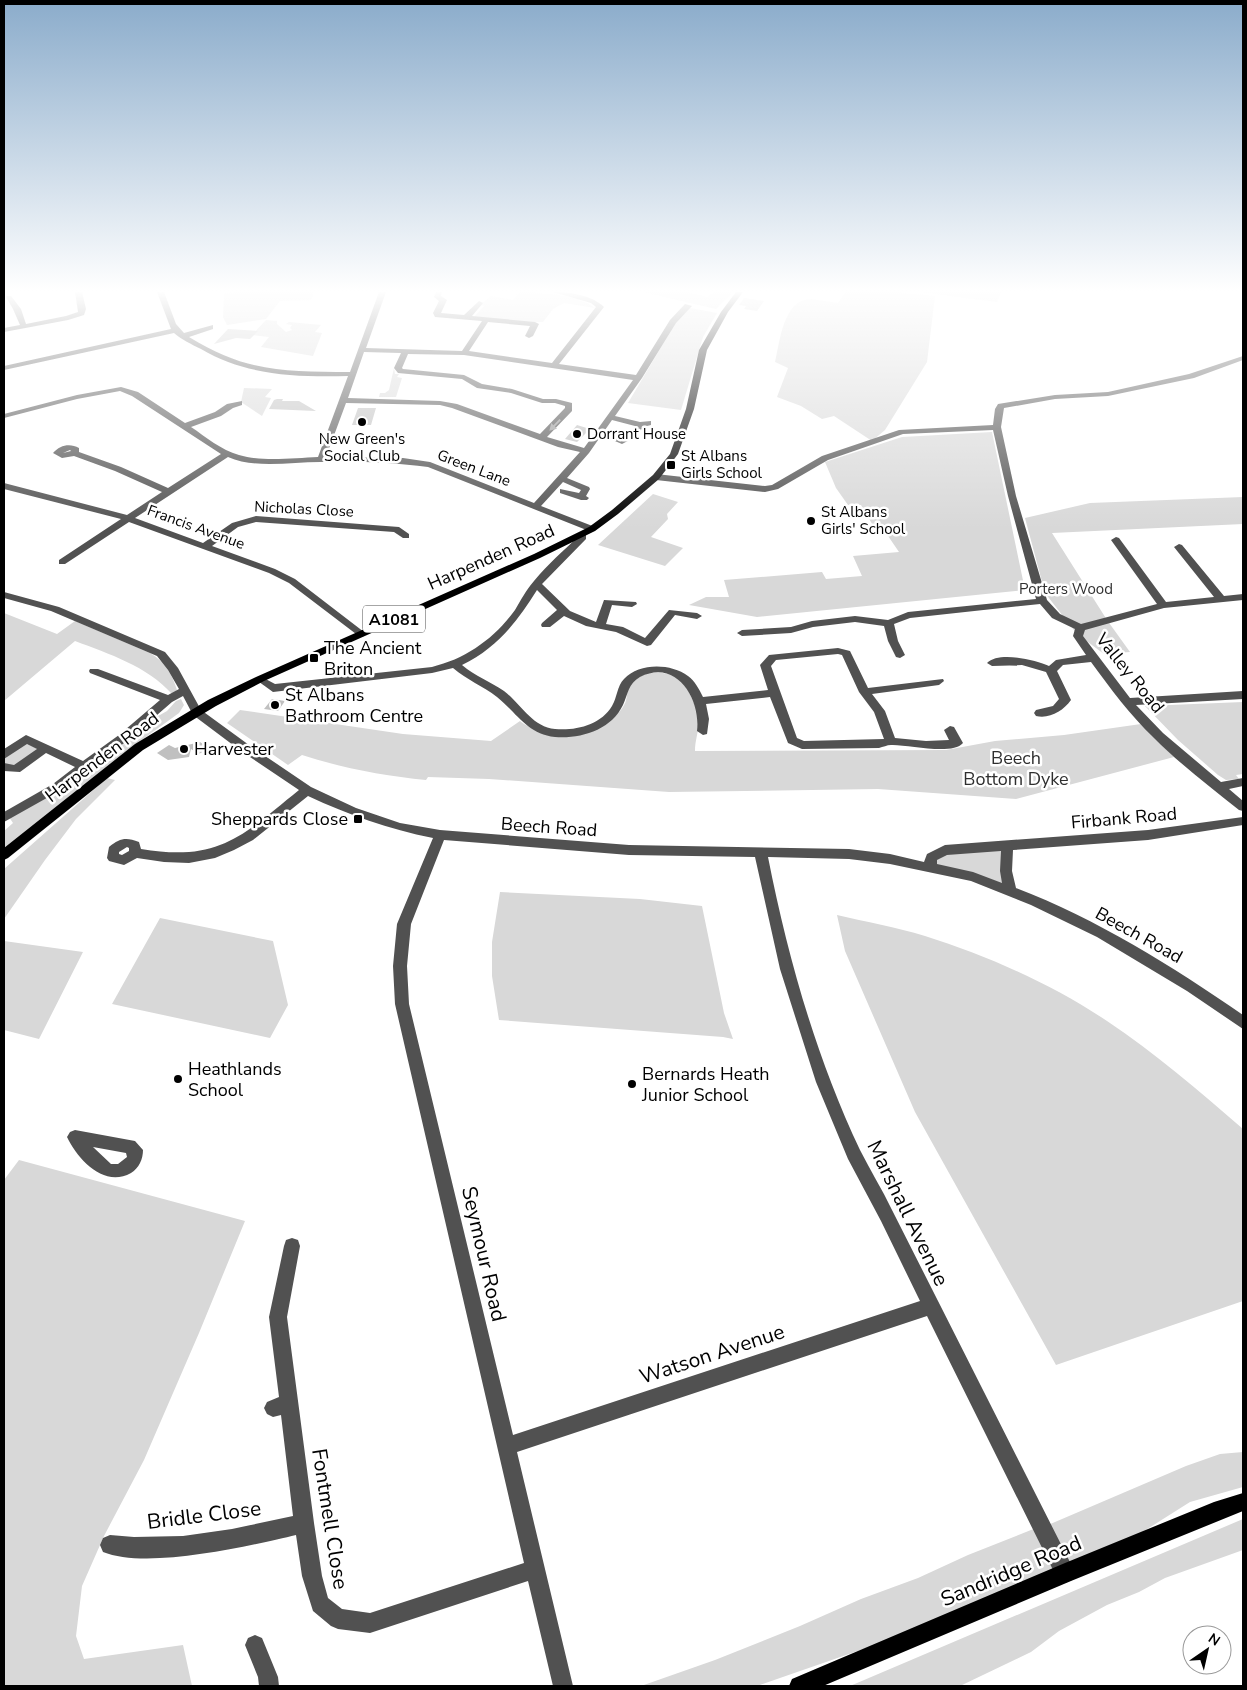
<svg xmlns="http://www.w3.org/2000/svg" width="1247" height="1690" font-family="'Nunito Sans',sans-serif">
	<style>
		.green { fill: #d8d8d8 }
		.building { fill: #c0c0c0 }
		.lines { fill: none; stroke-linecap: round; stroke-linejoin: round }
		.minor { fill: #515151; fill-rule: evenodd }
		.major { fill: #000; fill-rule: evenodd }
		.oneway { fill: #979797 }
		.poi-dot { fill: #000; stroke: #fff; stroke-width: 2 }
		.labels { text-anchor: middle; stroke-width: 5; stroke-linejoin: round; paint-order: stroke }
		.far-poi-label { font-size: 15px; fill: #000; stroke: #fff; text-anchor: start }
		.far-street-label { font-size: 15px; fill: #000; stroke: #fff }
		.far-park-label { font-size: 15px; fill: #2f2f2f; stroke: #fff }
		.shield { fill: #fff; stroke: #4c4c4c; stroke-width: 1 }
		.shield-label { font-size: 16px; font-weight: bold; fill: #000 }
		.street-label { font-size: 18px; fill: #000; stroke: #fff }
		.poi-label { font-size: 18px; fill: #000; stroke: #fff; text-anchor: start }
		.park-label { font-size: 18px; fill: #2f2f2f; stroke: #fff }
		.near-street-label { font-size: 21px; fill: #000; stroke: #fff }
	</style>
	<rect width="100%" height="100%" fill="#fff"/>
	<path class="green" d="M 241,292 L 314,292 L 311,300 L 280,301 L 266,319 L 227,325 L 223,317 L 224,293 Z
		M 519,292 C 538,292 580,295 595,308 L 564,303 L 553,309 L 543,322 L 525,322 L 474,317 L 484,306 L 480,305 L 491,296 L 513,300 Z
		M 643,292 L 688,292 L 707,297 L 714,292 L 733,292 L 716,309 Z
		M 846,292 L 897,292 L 935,296 L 927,362 L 885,430 L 872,441 L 834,416 L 822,419 L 801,406 L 777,397 L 788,368 L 775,362 C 780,342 783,299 811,299 C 820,300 829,302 838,303 Z
		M 919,292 L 1001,292 L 997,302 Z
		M 690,308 L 717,313 L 703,337 L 681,410 L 628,403 L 676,322 Z
		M 266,320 L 277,321 L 277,324 L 286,332 L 292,330 L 290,328 L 292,325 L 286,324 L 289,322 L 321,325 L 315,332 L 322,333 L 313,356 L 261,347 L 269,337 L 252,335 Z
		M 394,368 L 395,374 L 399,374 L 397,377 L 402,378 L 396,397 L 379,397 L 380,393 L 385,393 L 389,390 Z
		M 244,388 L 272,389 L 265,397 L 271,398 L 262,416 L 241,402 Z
		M 992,432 L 1025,590 L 757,617 L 689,605 L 706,597 L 729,597 L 724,580 L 822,572 L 826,579 L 862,576 L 853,556 L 899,552 L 886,533 L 878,534 L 861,505 L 848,505 L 836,488 L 825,462 L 902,437 Z
		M 653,494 L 678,502 L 667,514 L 668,519 L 651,537 L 683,548 L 665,566 L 598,545 Z
		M 1243,497 L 1243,524 L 1052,533 L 1107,620 L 1130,652 L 1104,654 L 1077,634 L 1045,593 L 1025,518 L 1090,503 Z
		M 4,613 L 57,634 L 75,621 L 150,653 C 165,662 172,674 177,690 L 172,694 C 147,666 109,654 75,641 L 4,701 Z
		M 648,673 C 673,671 684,678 693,701 C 696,707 700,717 699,724 C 698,733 695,741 695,751 L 946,750 L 995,741 L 1064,735 L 1141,724 L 1174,757 L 1016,799 L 878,789 L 669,792 L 489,779 L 428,777 L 426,780 C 385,776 342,768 302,755 L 288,765 L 227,723 L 240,710 L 403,734 L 491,741 L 520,721 C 531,730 557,739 571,736 C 580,734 590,726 599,722 C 605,719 615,716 620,711 C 635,694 616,687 648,673 Z
		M 181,699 L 184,705 L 179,713 L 128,750 L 4,852 L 4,831 L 13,823 L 9,817 L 77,774 L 85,778 L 151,720 L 167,711 L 176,701 Z
		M 1243,702 L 1243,774 L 1236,775 L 1239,779 L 1226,780 L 1218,775 L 1178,740 L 1145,706 Z
		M 27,743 L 39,750 L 15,766 L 5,764 L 4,759 Z
		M 107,778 L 115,780 L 76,819 L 45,860 L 4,919 L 4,869 Z
		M 1007,846 L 1010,890 L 930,867 L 931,857 Z
		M 500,892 L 640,899 L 702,906 L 724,1013 L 733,1039 L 723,1037 L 499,1020 L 492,976 L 492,942 Z
		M 837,915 C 866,922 896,927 925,936 C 988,956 1052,984 1107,1021 C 1155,1053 1199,1091 1243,1129 L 1243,1301 L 1056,1365 L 915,1112 L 845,951 Z
		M 160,918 L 273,941 L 288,1005 L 270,1038 L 112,1004 Z
		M 4,941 L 83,952 L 39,1039 L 4,1030 Z
		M 19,1160 L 245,1221 L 199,1333 L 144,1460 L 104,1536 L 82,1586 L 76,1636 L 84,1659 L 183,1645 L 192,1686 L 4,1686 L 4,1180 Z
		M 1243,1452 L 1243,1487 L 1190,1502 L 1133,1538 L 1065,1573 L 1041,1528 L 1186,1466 L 1220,1454 Z
		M 1243,1519 L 1243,1550 L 1165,1578 L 1139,1592 L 1107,1605 L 1059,1631 L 1031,1652 L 960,1686 L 850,1686 Z
		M 1036,1528 L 1059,1569 L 872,1646 L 757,1686 L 641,1686 L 715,1660 L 800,1626 L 861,1599 L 918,1578 L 968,1555 Z"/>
	<path class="building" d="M 744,298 L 764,301 L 757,311 L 744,309 L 746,306 L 739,305 Z
		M 228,329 L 258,331 L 250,339 L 236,338 L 214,344 Z
		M 277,399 L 283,399 L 282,401 L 299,401 L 316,411 L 269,409 L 274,400 Z
		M 358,408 L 376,408 L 371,425 L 352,425 Z
		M 577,425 L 590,429 L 577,442 L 565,439 Z
		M 272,699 L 285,701 L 278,711 L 264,709 Z
		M 200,742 L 209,748 L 199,754 L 191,749 L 189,757 L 168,760 L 157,753 L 169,745 L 175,748 Z"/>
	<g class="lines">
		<path class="minor" d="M 75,292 L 82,292 L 86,309 L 84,315 L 68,320 L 4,332 L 4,328 L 20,325 L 13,309 L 6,297 L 7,296 L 11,296 L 21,309 L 26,324 L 66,316 L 78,312 Z
			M 157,292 L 164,292 L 176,324 L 184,333 L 213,325 L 213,329 L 189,337 C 245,372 286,372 350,372 L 379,292 L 386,292 L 366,348 L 462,351 L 482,321 L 435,317 L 433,313 L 439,301 L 434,297 L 436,292 L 442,292 L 441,296 L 447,300 L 441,313 L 464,315 L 479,301 L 483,303 L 472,316 L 535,322 L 539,324 L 533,336 L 529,338 L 525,336 L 530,326 L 488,322 L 469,351 L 552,363 L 596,307 L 591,303 L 553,292 C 569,292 592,295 604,307 L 559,364 L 636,375 L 670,320 L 685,304 L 692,306 L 676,323 L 642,378 L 615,416 L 640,422 L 651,421 L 651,425 L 643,427 L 637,436 L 622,444 L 610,439 L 614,436 L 621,438 L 631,432 L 635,426 L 612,420 L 589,453 L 567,478 L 589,487 L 590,489 L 586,496 L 589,498 L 587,500 L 581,500 L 560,493 L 560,489 L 579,493 L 581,490 L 563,482 L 541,506 L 595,527 L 595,531 L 589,531 L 428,467 C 393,462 356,461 320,462 C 291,462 255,469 228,457 L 135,518 L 203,543 L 232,523 L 256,516 L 399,527 L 409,534 L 409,538 L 403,538 L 394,532 L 256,522 L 238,527 L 212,546 L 275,569 L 295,579 L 364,632 L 365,634 L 364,636 L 360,637 L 289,583 L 269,573 L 129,522 L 65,564 L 59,564 L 59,560 L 121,519 L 4,489 L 4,483 L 127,515 L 162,492 L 115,471 L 74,456 L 62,458 L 53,453 C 60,445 70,443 79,448 L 79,452 L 121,467 L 168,488 L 221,454 L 132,396 L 120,391 L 77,399 L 4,418 L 4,414 L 77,395 L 121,387 L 138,392 L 185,423 L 215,412 L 227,404 L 242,401 L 242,405 L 233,408 L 221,416 L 191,427 C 206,437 221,450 239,455 C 261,462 294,458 318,457 L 348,376 C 296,377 247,376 201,349 C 191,344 182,340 174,333 L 4,370 L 4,366 L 171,329 ZM 364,352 L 401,353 L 394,368 L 398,373 L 462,379 L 477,388 L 511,393 L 542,403 L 555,403 L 565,406 L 565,408 L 540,434 L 457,404 L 440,401 L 348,398 ZM 408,354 L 464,355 L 633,380 L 584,448 L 547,437 L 572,411 L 572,403 L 556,399 L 543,399 L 512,389 L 482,384 L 464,375 L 403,369 L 402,368 ZM 346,403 L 440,405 L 452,408 L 558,447 L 580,452 L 534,503 L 430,462 L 403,458 L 326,457 ZM 70,450 L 71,451 L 63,453 Z
			M 1243,356 L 1243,360 L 1194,378 L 1108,396 L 1055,399 L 1004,408 L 1001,427 L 1016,496 L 1047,600 L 1060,614 L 1081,624 L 1157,604 L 1111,540 L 1116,537 L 1119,538 L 1166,602 L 1214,597 L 1174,547 L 1179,544 L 1182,545 L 1224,596 L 1243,594 L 1243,600 L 1164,608 L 1085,630 L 1083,636 L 1130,698 L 1243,691 L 1243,699 L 1136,705 L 1163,733 L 1221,782 L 1243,778 L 1243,786 L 1229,789 L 1243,801 L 1243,811 L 1239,810 C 1210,787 1180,764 1154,738 C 1130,715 1110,688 1091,662 L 1063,665 L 1057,671 L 1071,700 C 1063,711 1050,719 1036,716 L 1034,713 L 1036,710 L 1053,706 L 1059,699 L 1046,672 L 1022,665 L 992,666 L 987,663 C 999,651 1035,660 1049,666 L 1056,660 L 1086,655 L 1073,636 L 1075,629 L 1052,618 L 1040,604 L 910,618 L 894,624 L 898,641 L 905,655 L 900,658 L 896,657 L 888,641 L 884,626 L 855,622 L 813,627 L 791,633 L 742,636 L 737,633 L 742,630 L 791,627 L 812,621 L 855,616 L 888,620 L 908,612 L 1036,599 L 1008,496 L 993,430 L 903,434 L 828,460 L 778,489 L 765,492 L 656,480 L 652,477 L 656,474 L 765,486 L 772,485 L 822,456 L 899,430 L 993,425 L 995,409 L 998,404 L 1055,395 L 1108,392 L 1189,374 Z
			M 583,534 L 586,535 L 586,539 L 542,584 L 570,611 L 596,622 L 604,600 L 636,602 L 637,604 L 632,607 L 612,605 L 606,624 L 623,627 L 645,638 L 669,610 L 697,613 L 702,616 L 697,619 L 675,615 L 651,645 L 647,646 L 616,632 L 586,626 L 564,616 L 550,627 L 542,627 L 541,625 L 542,623 L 557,610 L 537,590 C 517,622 497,648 462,665 C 475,676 491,682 504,691 C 521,704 532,727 555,729 C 575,731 601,725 612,706 C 617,698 617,686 624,679 C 639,663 670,663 688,676 C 695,681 699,689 703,697 L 768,690 L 760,665 L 769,655 L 838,648 L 850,651 L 868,688 L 943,679 L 944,681 L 939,685 L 872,694 L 885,711 L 895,738 L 926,741 L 949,740 L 944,730 L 950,726 L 954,727 L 963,743 C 952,756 906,744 891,745 C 887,745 883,747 879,748 L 802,749 L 788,743 L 770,697 L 706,704 L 709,719 L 707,734 L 703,735 L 697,731 C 701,700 677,658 640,677 C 628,684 628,694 623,705 C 611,730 581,739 555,737 C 527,734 517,713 497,697 C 483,686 467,680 453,668 L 432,673 L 273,692 L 255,679 L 260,676 L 275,684 L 432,667 C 466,659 495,638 515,610 C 521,600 526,590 534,581 C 548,564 564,550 580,535 ZM 838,654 L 842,655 L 859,692 L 874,712 L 884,739 L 804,741 L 797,738 L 771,666 L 776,660 Z
			M 4,592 L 59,607 L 165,652 L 178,668 L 201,710 L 249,745 L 311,787 L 356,808 L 400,823 L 440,830 L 629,845 L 849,849 L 890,854 L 924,862 L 927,854 L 945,845 L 1148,830 L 1243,817 L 1243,825 L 1148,840 L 1013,850 L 1012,871 L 1016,888 C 1097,919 1172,966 1243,1015 L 1243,1029 L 1187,991 L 1097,937 L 1031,905 L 971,881 L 890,864 L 849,859 L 768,857 C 788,958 816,1057 860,1150 C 870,1170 882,1189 892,1210 L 1072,1566 L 1075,1573 L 1072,1580 L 1065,1583 L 1058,1580 L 927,1316 L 517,1452 L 573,1686 L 553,1686 L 528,1581 L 370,1633 L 338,1629 L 331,1626 L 313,1611 L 302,1576 L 296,1535 C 250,1546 147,1570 103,1552 L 100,1545 L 103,1538 L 110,1535 L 134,1537 L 183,1536 L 232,1529 L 293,1516 L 281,1415 L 273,1417 L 267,1414 L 264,1408 L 267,1402 L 279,1397 L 269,1317 L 284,1246 L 286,1240 L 292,1238 L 298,1240 L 300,1246 L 287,1317 L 314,1523 L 322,1576 L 328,1598 L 342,1609 L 370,1613 L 524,1563 L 395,1004 L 393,966 L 397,924 L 433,838 C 388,829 349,815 308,796 L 253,840 L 234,850 L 215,858 L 189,863 L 164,862 L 137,858 L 124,865 L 109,861 L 107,858 L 109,847 C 120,838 126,837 139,842 L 141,849 C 219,862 242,836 299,790 L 241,751 L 193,715 L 183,696 L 172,702 L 127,741 L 61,790 L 4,822 L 4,812 L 53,784 L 75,767 L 46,753 L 20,772 L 4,771 L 4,763 L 14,765 L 37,749 L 27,744 L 4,759 L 4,749 L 26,735 L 83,761 L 119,735 L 160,700 L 90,673 L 89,671 L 90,669 L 98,669 L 168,695 L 179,689 L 168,670 L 157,656 L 51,611 L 4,598 ZM 444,840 L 629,855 L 755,857 L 780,969 L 816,1082 L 848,1159 L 881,1221 L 920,1301 L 513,1435 L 409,1004 L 407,966 L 411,924 ZM 127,847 L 129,848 L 129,851 L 122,855 L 119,854 L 119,852 ZM 1001,851 L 1000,871 L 1002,883 L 973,872 L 937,864 L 937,860 L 947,855 Z
			M 75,1130 L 135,1141 L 143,1150 C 143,1159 139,1168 131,1173 C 104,1188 78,1160 67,1137 L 70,1132 ZM 93,1147 L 126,1153 L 127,1157 L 118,1164 L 111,1164 Z
			M 255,1635 L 262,1638 L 278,1677 L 279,1686 L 259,1686 L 258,1677 L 245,1645 L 248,1638 Z"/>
		<path class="major" d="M 736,292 L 743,292 L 728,312 L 707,350 L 694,409 L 678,454 L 659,479 L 618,514 L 595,531 L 540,558 L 264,681 L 216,706 L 143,750 L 8,858 L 4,860 L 4,848 L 135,744 L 208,700 L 256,677 L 534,554 L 589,527 L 612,510 L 653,475 L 670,454 L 686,409 L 699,350 L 721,312 Z
			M 1243,1493 L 1243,1511 L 1071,1581 L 823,1686 L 789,1686 L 792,1679 L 1065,1563 L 1214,1502 Z"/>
	</g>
	<defs><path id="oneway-solid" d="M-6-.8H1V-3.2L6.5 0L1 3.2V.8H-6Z" transform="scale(1.25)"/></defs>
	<use class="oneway" href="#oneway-solid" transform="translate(555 425) rotate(134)"/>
	<linearGradient id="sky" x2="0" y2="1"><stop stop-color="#8baccb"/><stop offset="0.55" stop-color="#fff"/><stop offset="1" stop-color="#fff" stop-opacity="0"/></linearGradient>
	<rect width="1247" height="529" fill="url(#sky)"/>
	<g class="poi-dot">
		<circle cx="362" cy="422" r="5"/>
		<circle cx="577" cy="434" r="5"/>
		<rect x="666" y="460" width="10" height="10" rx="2.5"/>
		<circle cx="811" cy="521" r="5"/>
		<rect x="309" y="653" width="10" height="10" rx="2.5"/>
		<circle cx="275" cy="705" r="5"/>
		<circle cx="184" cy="749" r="5"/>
		<rect x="353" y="814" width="10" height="10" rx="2.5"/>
		<circle cx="178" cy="1079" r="5"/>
		<circle cx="632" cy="1084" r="5"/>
	</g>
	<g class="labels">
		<g class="far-poi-label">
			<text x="587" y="439">Dorrant House</text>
			<text x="362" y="444" text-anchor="middle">New Green's<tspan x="362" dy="17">Social Club</tspan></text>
			<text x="681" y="461">St Albans<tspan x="681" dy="17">Girls School</tspan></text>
			<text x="821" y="517">St Albans<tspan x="821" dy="17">Girls' School</tspan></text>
		</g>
		<g class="far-street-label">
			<text transform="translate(474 468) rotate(21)" y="5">Green Lane</text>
			<text transform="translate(304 509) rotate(3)" y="5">Nicholas Close</text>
			<text transform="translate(196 527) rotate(20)" y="5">Francis Avenue</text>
		</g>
		<g class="far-park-label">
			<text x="1066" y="594">Porters Wood</text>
		</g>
		<rect class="shield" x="363" y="605.5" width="62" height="27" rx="4"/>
		<g class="shield-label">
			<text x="394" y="625">A1081</text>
		</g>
		<g class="street-label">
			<text transform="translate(491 557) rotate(-24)" y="6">Harpenden Road</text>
			<text transform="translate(1130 673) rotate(51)" y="6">Valley Road</text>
			<text transform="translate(102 757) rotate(-37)" y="6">Harpenden Road</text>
			<text transform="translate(1124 818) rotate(-5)" y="6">Firbank Road</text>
			<text transform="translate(549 827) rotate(4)" y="6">Beech Road</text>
			<text transform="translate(1139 935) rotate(29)" y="6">Beech Road</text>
		</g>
		<g class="poi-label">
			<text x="324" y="654">The Ancient<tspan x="324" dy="21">Briton</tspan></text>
			<text x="285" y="701">St Albans<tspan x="285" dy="21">Bathroom Centre</tspan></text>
			<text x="194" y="755">Harvester</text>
			<text x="348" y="825" text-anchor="end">Sheppards Close</text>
			<text x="188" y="1075">Heathlands<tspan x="188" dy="21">School</tspan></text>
			<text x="642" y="1080">Bernards Heath<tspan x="642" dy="21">Junior School</tspan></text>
		</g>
		<g class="park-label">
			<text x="1016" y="764">Beech<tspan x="1016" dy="21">Bottom Dyke</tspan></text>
		</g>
		<g class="near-street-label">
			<text transform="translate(908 1213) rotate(64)" y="7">Marshall Avenue</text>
			<text transform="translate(484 1254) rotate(77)" y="7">Seymour Road</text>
			<text transform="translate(712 1354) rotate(-18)" y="7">Watson Avenue</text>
			<text transform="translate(204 1515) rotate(-7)" y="7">Bridle Close</text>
			<text transform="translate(330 1519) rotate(81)" y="7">Fontmell Close</text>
			<text transform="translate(1011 1571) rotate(-23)" y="7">Sandridge Road</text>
		</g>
	</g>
	<rect width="1247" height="1690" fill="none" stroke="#000000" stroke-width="10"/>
	<g transform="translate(1207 1650) rotate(34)"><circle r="24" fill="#ffffff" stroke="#999999"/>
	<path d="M0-4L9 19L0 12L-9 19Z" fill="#000000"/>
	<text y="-8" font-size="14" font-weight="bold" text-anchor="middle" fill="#000000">N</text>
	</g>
</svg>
